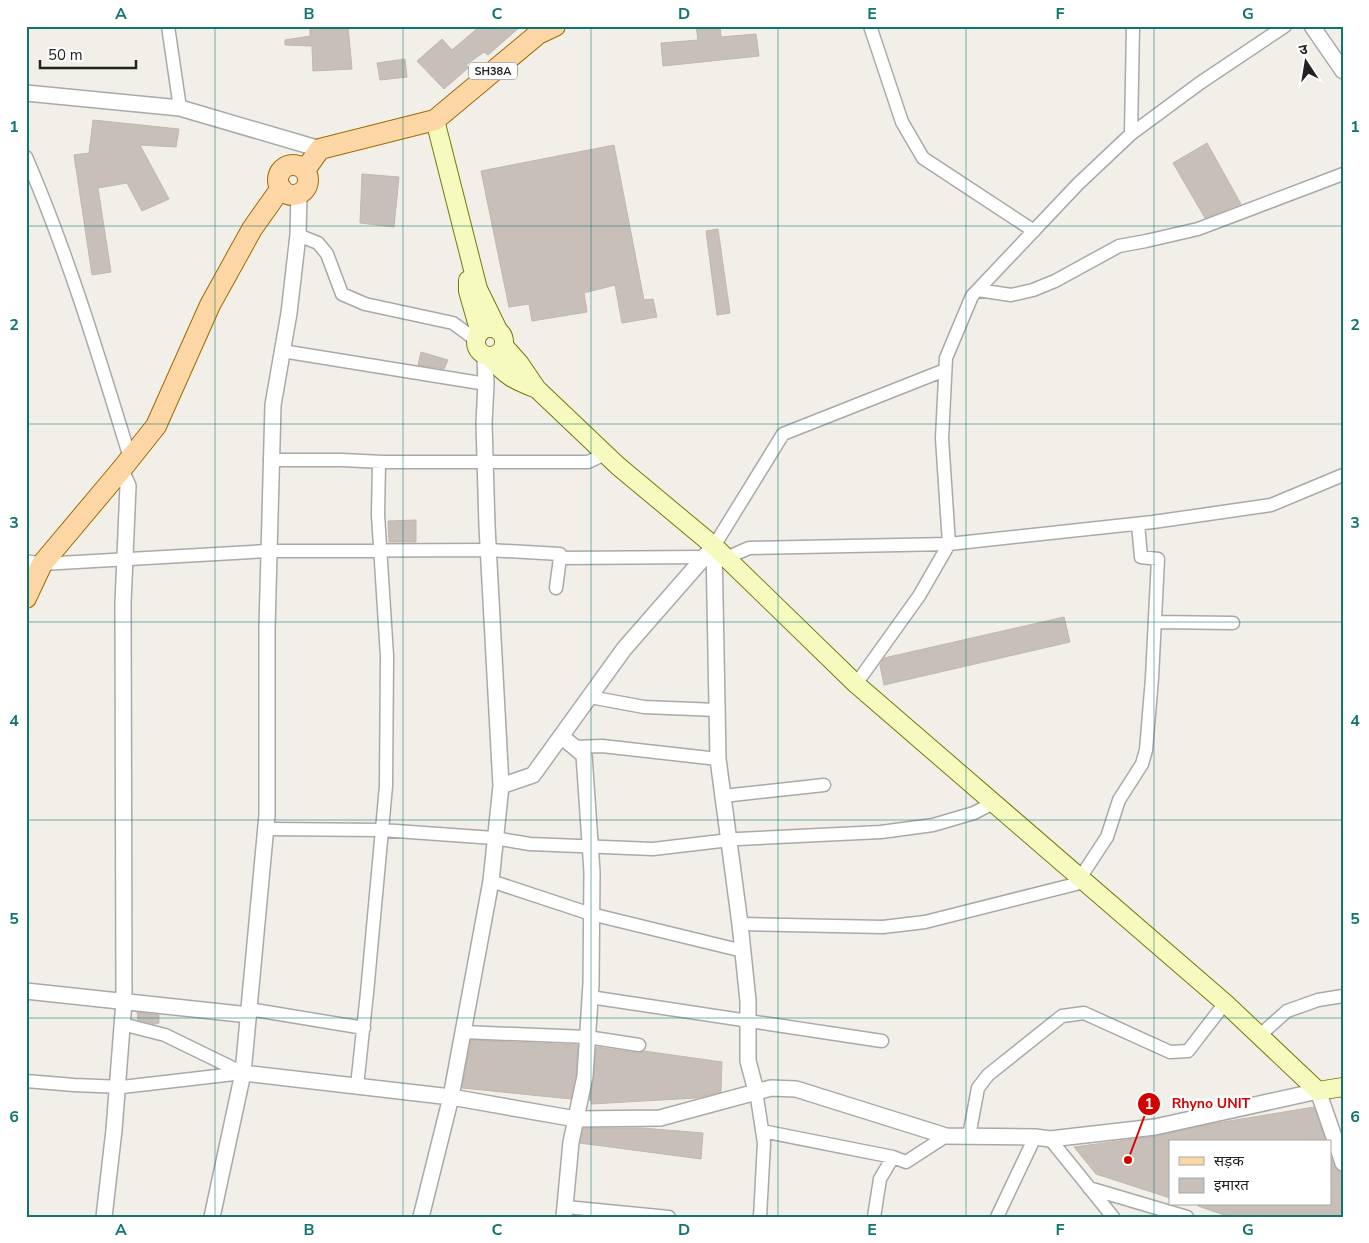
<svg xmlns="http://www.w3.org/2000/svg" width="1369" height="1243" font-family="'Nunito Sans','Noto Sans Devanagari',sans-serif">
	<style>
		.building { fill: #c7bfb8; stroke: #c4b6ab }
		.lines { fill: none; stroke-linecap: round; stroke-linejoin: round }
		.minor-casing { stroke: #a9a9a9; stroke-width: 15 }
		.tertiary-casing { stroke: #a9a9a9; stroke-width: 18 }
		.secondary-casing { stroke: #707d05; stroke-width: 20 }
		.primary-casing { stroke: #a06b00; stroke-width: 22 }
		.minor { stroke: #fff; stroke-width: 12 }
		.tertiary { stroke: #fff; stroke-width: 15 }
		.secondary { stroke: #f7fabf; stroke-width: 18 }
		.primary { stroke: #fcd6a4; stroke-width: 20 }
		.grid { fill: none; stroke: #0f766e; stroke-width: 1; stroke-opacity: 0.55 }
		.labels { text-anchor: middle; stroke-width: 5; stroke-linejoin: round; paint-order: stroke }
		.shield { fill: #fff; stroke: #646464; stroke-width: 1 }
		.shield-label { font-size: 11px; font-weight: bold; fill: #222 }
		.leader { fill: none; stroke: #d40000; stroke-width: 2 }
		.callout-dot { fill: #d40000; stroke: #fff; stroke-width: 2 }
		.mark-label { font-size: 15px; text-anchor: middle; font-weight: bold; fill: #fff }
		.callout-label { font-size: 14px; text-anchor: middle; font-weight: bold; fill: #d40000; stroke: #fff; stroke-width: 5; stroke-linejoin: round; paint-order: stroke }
		.neatline { fill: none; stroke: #0f766e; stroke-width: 2 }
		.grid-label { font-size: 16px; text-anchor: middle; font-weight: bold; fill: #0f766e }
	</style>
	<rect width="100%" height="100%" fill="#f2efe9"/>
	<path class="building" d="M 310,26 L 348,26 L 352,69 L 313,71 L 312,46 L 285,45 L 285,40 L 310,36 Z
		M 480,26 L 521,26 L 488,55 L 484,52 L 466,65 L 468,68 L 444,89 L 417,61 L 442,39 L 452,50 Z
		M 696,26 L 720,26 L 721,37 L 756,34 L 759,56 L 663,66 L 661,43 L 698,40 Z
		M 405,59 L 407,77 L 380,80 L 377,63 Z
		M 93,120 L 179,129 L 176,147 L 140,145 L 169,199 L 142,211 L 127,183 L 98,188 L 111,272 L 92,275 L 74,155 L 89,153 Z
		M 1207,143 L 1241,204 L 1205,218 L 1173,163 Z
		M 614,145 L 644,300 L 653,299 L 657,317 L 622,323 L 615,285 L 584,293 L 587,312 L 532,321 L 529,304 L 509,307 L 481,171 Z
		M 362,174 L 399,177 L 394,227 L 360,223 Z
		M 718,229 L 730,313 L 717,315 L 706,231 Z
		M 421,352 L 448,360 L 444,369 L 418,365 Z
		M 416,520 L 416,542 L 389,542 L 388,521 Z
		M 1064,617 L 1070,642 L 884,685 L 880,665 L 884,658 Z
		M 137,1012 L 159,1015 L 159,1023 L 155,1024 L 138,1020 Z
		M 471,1040 L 578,1045 L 576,1075 L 571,1099 L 462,1088 Z
		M 596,1047 L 638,1053 L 644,1051 L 722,1062 L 721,1092 L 696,1098 L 591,1104 L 592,1101 L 589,1100 L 594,1077 Z
		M 1314,1107 L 1326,1142 L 1170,1142 L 1170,1198 L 1096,1174 L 1074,1147 L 1157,1136 L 1217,1123 Z
		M 583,1128 L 642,1128 L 703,1133 L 701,1159 L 580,1143 Z
		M 1330,1155 L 1334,1166 L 1340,1172 L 1343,1180 L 1343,1217 L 1230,1217 L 1198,1206 L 1198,1204 L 1330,1204 Z"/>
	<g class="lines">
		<g class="minor-casing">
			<path id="minor" d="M 168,26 L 180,108
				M 870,26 L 902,122 L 923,158 L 1034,231
				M 1131,134 L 1133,26
				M 26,157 C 68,254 99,357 130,458
				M 298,235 L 318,243 L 327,254 L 342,294 L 365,304 L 453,323 L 476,340
				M 978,290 L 1011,295 L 1033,290 L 1055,281 L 1119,246 L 1146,241 L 1198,229 L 1343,174
				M 282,351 L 486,384
				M 270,460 L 342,460 L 383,462 L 588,462 L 605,454
				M 714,546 L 783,434 L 945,370
				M 726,558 L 749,548 L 949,544 L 1153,522 L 1271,505 L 1343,475
				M 26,561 L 42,564 L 268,551 L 488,550 L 560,554
				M 556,588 L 560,558 L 705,557
				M 1155,622 L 1233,623
				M 856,684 L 919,596 L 949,544 L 942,438 L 946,358 L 972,296 L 1078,184 L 1131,134 L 1200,83 L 1285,26
				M 590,697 L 644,707 L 717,710
				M 574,747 L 602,746 L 718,759
				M 723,796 L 824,785
				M 266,829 L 382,830 L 494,838 L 530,844 L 653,849 L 738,839 L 881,832 L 933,825 L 974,813 L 993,803
				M 1080,878 L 1107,837 L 1119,800 L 1142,764 L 1146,750 L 1152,678 L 1158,559 L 1141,557 L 1138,524
				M 491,881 L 591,914 L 743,951
				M 740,924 L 883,927 L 925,922 L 1084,882
				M 590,997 L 882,1041
				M 249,1009 L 364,1028
				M 463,1032 L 587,1037 L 639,1045
				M 1259,1036 L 1287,1011 L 1318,1000 L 1343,996
				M 26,1081 L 74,1085 L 122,1087 L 243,1073 L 165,1035 L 122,1024
				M 357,1086 L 367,993 L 386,786 L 387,656 L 378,515 L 379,462
				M 756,1091 L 764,1143 L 760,1217
				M 762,1131 L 893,1157 L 906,1162 L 946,1136
				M 969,1136 L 978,1088 L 988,1075 L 1062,1016 L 1084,1013 L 1170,1052 L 1188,1051 L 1225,1003
				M 1050,1139 L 1113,1217
				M 1089,1188 L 1187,1217
				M 566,1207 L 669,1217
				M 874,1217 L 880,1179 L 893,1157
				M 997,1217 L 1035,1137"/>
		</g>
		<g class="tertiary-casing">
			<path id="tertiary" d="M 1312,26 L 1343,71
				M 26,93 L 180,108 L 320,149
				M 485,356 L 486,384 L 484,423 L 487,526 L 501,786
				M 714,546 L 718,759 L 740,924 L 748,1001 L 748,1061 L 756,1091
				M 561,736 L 584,755 L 592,872 L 591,984 L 585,1076 L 571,1142 L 564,1217
				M 26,991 L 249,1015
				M 243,1073 L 451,1097 L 576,1119 L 660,1118 L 771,1088 L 796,1089 L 946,1136 L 1035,1137 L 1050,1139 L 1155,1127 L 1318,1091 L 1343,1163
				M 104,1217 L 114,1130 L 124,1001 L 123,603 L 128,486 L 121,470
				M 212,1217 L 243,1073 L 267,815 L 267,628 L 273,405 L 289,313 L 298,235 L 299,193
				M 421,1217 L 451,1097 L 491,881 L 501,786 L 533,775 L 624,649 L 714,546"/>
		</g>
		<g class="secondary-casing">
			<path id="secondary" d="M 435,120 L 478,289 L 498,330
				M 468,280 L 468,291 L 480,333
				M476 342a14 14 0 1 1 28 0a14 14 0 1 1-28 0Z
				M 504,346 L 520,364 L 537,389 L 618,466 L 714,546 L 856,684 L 1225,1003 L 1318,1091 L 1343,1087
				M 490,357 C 505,376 514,380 537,389"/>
		</g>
		<g class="primary-casing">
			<path id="primary" d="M278 180a15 15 0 1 1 30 0a15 15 0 1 1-30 0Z
				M 305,170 L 320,149 L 435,120 L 538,34 L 555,26
				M 26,598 L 42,564 L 121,470 L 156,426 L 210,305 L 252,229 L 281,188"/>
		</g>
		<use href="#minor" class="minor"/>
		<use href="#tertiary" class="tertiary"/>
		<use href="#secondary" class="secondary"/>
		<use href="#primary" class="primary"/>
	</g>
	<path class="grid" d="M 215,26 L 215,1217M 403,26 L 403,1217M 591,26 L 591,1217M 778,26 L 778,1217M 966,26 L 966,1217M 1154,26 L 1154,1217M 26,226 L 1343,226M 26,424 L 1343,424M 26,622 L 1343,622M 26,820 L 1343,820M 26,1018 L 1343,1018"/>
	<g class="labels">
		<rect class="shield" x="469" y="62.5" width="48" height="17" rx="4"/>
		<g class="shield-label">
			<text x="493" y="75">SH38A</text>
		</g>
	</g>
	<path class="leader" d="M1128 1160L1149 1104"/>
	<g class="callout-dot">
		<circle cx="1128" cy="1160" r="5"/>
		<circle cx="1149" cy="1104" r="12"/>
	</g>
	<g class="mark-label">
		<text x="1149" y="1109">1</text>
	</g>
	<g class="callout-label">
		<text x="1211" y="1108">Rhyno UNIT</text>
	</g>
	<rect width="1369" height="1243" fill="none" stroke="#ffffff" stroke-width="55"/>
	<rect x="1169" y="1140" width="162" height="65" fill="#ffffff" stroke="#a7a7a7"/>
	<rect x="1179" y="1157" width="25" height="8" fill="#fcd6a4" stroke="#a7a7a7"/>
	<text x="1214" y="1166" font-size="15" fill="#222222">सड़क</text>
	<rect x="1179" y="1178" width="25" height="15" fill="#c7bfb8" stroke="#a7a7a7"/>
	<text x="1214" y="1190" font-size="15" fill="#222222">इमारत</text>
	<g transform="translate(1306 62) rotate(348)" stroke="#ffffff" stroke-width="4" paint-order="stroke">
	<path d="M0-4L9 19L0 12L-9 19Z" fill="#222222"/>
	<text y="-8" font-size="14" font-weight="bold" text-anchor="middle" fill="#222222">उ</text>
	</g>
	<path d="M40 60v8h96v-8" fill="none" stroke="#222222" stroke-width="2.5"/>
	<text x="48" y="60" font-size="15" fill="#222222" stroke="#ffffff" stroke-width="4" paint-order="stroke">50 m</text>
	<rect x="28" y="28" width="1314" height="1188" class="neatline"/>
	<g class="grid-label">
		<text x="121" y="19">A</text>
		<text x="309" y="19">B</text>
		<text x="497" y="19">C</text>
		<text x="684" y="19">D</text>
		<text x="872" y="19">E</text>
		<text x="1060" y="19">F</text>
		<text x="1248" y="19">G</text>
		<text x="14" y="132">1</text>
		<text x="1355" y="132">1</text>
		<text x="14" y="330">2</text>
		<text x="1355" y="330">2</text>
		<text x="14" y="528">3</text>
		<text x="1355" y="528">3</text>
		<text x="14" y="726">4</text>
		<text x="1355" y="726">4</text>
		<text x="14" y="924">5</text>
		<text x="1355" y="924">5</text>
		<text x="14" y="1122">6</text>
		<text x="1355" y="1122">6</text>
		<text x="121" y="1235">A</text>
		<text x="309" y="1235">B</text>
		<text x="497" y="1235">C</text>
		<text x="684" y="1235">D</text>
		<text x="872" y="1235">E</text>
		<text x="1060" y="1235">F</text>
		<text x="1248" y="1235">G</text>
	</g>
</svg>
